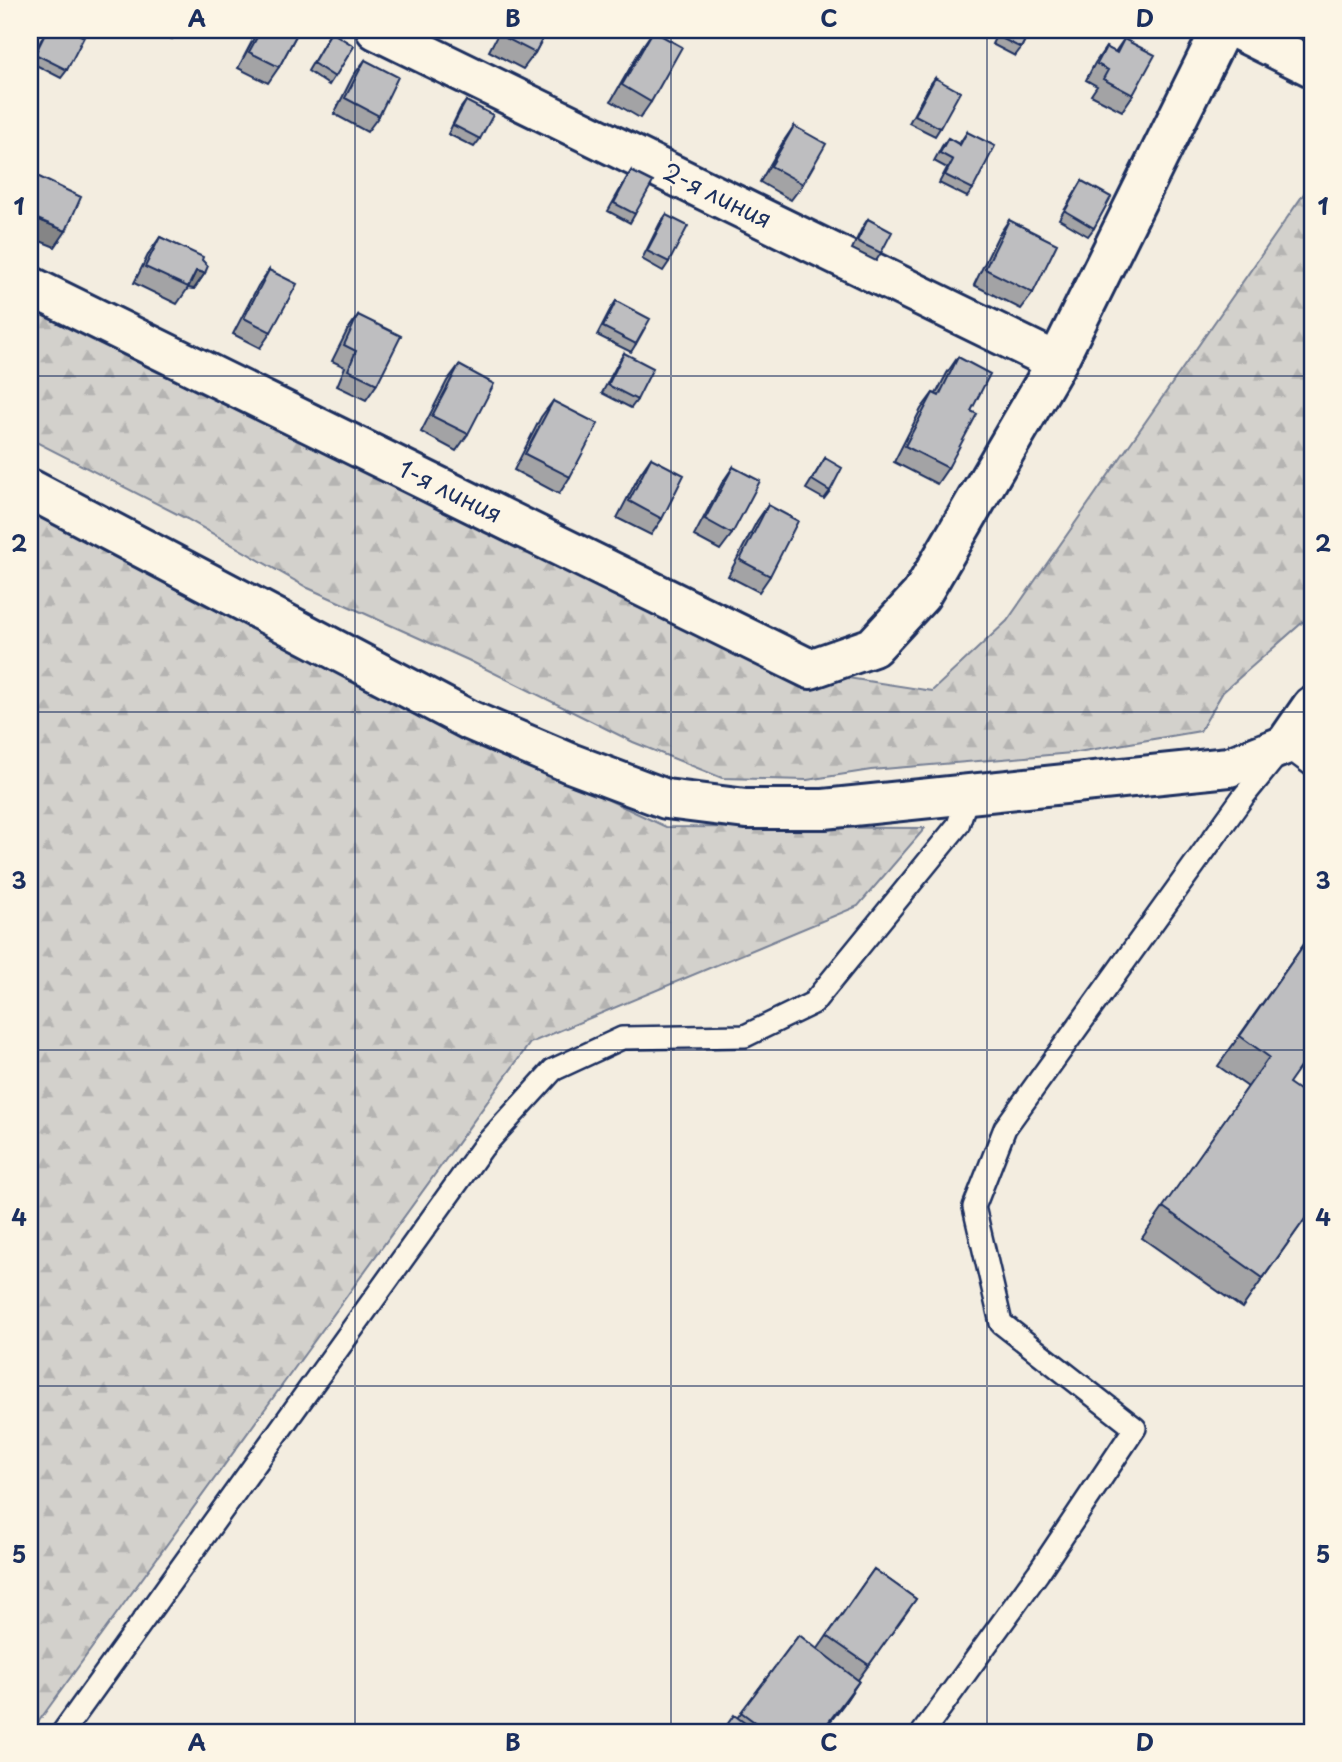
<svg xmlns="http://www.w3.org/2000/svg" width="1342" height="1762" font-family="'Playpen Sans',sans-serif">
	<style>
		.forest { fill: url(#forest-firs); stroke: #778095; stroke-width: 2 }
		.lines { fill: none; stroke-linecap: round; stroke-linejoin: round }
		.lane-casing { stroke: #1b2f5e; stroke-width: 26 }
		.street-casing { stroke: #1b2f5e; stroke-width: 44 }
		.lane { stroke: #fcf5e5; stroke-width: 21 }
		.street { stroke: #fcf5e5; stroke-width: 38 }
		.wall { fill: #a3a3a5; stroke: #1b2f5e; stroke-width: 2 }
		.shaded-wall { fill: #858586; stroke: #1b2f5e; stroke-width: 2 }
		.building { fill: #bebec0; stroke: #1b2f5e; stroke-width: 2 }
		.grid { fill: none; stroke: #1b2f5e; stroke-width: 2; stroke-opacity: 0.55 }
		.labels { text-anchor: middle; stroke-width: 6; stroke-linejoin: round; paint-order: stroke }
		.street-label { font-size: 24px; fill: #1b2f5e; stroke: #fcf5e5 }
		.neatline { fill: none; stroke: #1b2f5e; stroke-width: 2.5 }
		.grid-label { font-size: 23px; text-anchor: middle; font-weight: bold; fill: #1b2f5e }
	</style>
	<defs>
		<pattern id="forest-firs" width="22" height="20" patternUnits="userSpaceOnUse" patternTransform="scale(1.75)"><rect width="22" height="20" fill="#d3d1cc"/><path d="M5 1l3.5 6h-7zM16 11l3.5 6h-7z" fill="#b5b4b2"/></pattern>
	</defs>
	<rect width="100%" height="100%" fill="#f3ede0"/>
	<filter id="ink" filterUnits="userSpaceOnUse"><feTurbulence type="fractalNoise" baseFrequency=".0143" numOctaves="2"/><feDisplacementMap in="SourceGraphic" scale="14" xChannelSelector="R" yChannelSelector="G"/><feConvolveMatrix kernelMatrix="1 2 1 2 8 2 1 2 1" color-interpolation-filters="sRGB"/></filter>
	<g filter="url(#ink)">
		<path class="forest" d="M 1312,182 L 1312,614 L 1223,692 L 1200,731 L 1072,753 L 871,770 L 807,780 L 722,778 L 633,742 L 468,660 L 308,588 L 187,519 L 30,439 L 30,304 L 822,674 L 932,691 L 1007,621 Z
			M 30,510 L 519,758 L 666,827 L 925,828 L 858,906 L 530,1043 L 31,1732 Z"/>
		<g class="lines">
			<g class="lane-casing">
				<path id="lane" d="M 63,1732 L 483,1147 L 553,1070 L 622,1038 L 745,1036 L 813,1003 L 958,825 L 968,795
					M 923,1732 L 1038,1573 L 1135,1428 L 1001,1323 L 974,1207 L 1005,1128 L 1243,797 L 1285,745 L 1312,765"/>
			</g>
			<g class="street-casing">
				<path id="street" d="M 376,30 L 1057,362
					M 1238,30 L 1312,67
					M 30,286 L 810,669 L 873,647 L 921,595 L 1057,362 L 1221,30
					M 30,489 L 469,720 L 570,763 L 666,799 L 746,809 L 824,809 L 1229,767 L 1285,745 L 1312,706"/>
			</g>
			<use href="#lane" class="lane"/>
			<use href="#street" class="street"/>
		</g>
		<path class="wall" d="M 46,30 L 71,30 L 67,70 L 61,78 L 30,62 Z
			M 153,30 L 178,30 L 172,39 Z
			M 222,30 L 242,30 L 237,36 Z
			M 258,30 L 299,30 L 279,67 L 268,83 L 238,68 Z
			M 500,30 L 547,30 L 535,53 L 523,69 L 489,51 Z
			M 999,30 L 1030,30 L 1021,48 L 1015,56 L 992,44 Z
			M 653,31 L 651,102 L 640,118 L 611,101 L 642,47 Z
			M 331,32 L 354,46 L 329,85 L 308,71 Z
			M 1124,39 L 1133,95 L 1122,111 L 1091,95 L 1097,86 L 1086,80 L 1095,63 L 1106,47 L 1115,52 Z
			M 365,60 L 379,116 L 367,132 L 334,114 L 353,76 Z
			M 935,78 L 940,128 L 935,136 L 909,123 L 929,86 Z
			M 466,101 L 480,139 L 474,147 L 448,134 L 460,109 Z
			M 794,126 L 803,184 L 791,200 L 760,182 L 783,142 Z
			M 967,132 L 973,189 L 967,197 L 939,183 L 947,168 L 934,161 L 942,146 L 948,138 L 959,144 Z
			M 631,171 L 635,214 L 630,223 L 608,211 L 626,179 Z
			M 1082,181 L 1094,228 L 1088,236 L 1059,219 Z
			M 666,215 L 669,262 L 663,271 L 642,259 L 660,223 Z
			M 868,219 L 881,253 L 876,261 L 852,249 L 862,228 Z
			M 1009,220 L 1033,293 L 1021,309 L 974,285 L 998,236 Z
			M 160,237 L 202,260 L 205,273 L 194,289 L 188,288 L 177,304 L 134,283 L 149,253 Z
			M 269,270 L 271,332 L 260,348 L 233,334 L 258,286 Z
			M 616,301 L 636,344 L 631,352 L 597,335 L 610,310 Z
			M 358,315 L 377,384 L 366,400 L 337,386 L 345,367 L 332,361 L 347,331 Z
			M 624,353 L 637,400 L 631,408 L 602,393 L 619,361 Z
			M 958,357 L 971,411 L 948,468 L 937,484 L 894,462 L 921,409 L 933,393 L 936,394 L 947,373 Z
			M 459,365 L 468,434 L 456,451 L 421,432 L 447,381 Z
			M 553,401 L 570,477 L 559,494 L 514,470 L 541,417 Z
			M 651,458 L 662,519 L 651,535 L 617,518 L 640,474 Z
			M 825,458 L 830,491 L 824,499 L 806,489 Z
			M 733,467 L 732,534 L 720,550 L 694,536 L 722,483 Z
			M 768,505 L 770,576 L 759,592 L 728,576 L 757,521 Z
			M 1312,933 L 1289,1083 L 1312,1209 L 1242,1308 L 1142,1238 L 1248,1087 L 1218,1066 Z
			M 874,1569 L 916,1599 L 858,1680 L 859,1681 L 843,1705 L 822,1732 L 722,1732 L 737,1718 L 799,1635 L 817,1650 Z"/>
		<path class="shaded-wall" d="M 30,216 L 66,231 L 55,247 L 30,237 Z
			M 196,271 L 205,273 L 194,289 L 188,288 Z
			M 859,1681 L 843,1705 L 822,1732 L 821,1732 Z"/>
		<path class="building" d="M 47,30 L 71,30 L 84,37 L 67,70 L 35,54 Z
			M 261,30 L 299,30 L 279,67 L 249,52 Z
			M 503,30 L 547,30 L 535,53 L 500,35 Z
			M 1000,30 L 1030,30 L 1021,48 L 997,36 Z
			M 653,31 L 682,47 L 651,102 L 622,85 Z
			M 331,32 L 354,46 L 335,77 L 313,63 Z
			M 1124,39 L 1155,55 L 1133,95 L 1103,79 L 1108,70 L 1097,64 L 1106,47 L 1117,53 Z
			M 365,60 L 398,77 L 379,116 L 345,98 Z
			M 935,78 L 960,92 L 940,128 L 915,115 Z
			M 466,101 L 493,115 L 480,139 L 453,125 Z
			M 794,126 L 826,144 L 803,184 L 771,166 Z
			M 967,132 L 995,146 L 973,189 L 945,175 L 953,160 L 940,153 L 948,138 L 960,145 Z
			M 631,171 L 653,182 L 635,214 L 614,203 Z
			M 37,176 L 81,197 L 66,231 L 30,216 L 30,193 Z
			M 1082,181 L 1111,197 L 1094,228 L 1065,211 Z
			M 666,215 L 688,226 L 669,262 L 647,251 Z
			M 868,219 L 892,232 L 881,253 L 857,241 Z
			M 1009,220 L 1057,244 L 1033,293 L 985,269 Z
			M 160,237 L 203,257 L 202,260 L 208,266 L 205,273 L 196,271 L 188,287 L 145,267 Z
			M 269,270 L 297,284 L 271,332 L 244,318 Z
			M 616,301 L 650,319 L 636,344 L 603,327 Z
			M 358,315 L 401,336 L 377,384 L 348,370 L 356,351 L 344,345 Z
			M 624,353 L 653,368 L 637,400 L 608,385 Z
			M 958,357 L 990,374 L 971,411 L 977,414 L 948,468 L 905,446 L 933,393 L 939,396 Z
			M 459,365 L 494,384 L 468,434 L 432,416 Z
			M 553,401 L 598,424 L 570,477 L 525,454 Z
			M 651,458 L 684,475 L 662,519 L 629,501 Z
			M 825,458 L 842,468 L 830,491 L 812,480 Z
			M 733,467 L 760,481 L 732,534 L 705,519 Z
			M 768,505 L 798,521 L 770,576 L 740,560 Z
			M 1312,933 L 1312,1050 L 1289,1083 L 1312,1099 L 1312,1209 L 1263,1278 L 1163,1207 L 1269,1057 L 1240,1036 Z
			M 874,1569 L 916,1599 L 869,1665 L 827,1636 Z
			M 799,1635 L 859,1681 L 821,1732 L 768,1732 L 741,1712 Z
			M 734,1715 L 757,1732 L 722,1732 Z"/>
	</g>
	<path class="grid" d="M 355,30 L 355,1732M 671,30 L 671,1732M 987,30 L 987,1732M 30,376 L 1312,376M 30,712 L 1312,712M 30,1050 L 1312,1050M 30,1386 L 1312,1386"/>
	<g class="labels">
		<g class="street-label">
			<text transform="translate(717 196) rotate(26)" y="8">2-я линия</text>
			<text transform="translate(450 492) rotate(26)" y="8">1-я линия</text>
		</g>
	</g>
	<rect width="1342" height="1762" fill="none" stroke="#fcf5e5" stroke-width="77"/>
	<rect x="38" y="38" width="1266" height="1686" class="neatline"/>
	<g class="grid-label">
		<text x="197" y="27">A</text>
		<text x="513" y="27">B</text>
		<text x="829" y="27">C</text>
		<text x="1145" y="27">D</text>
		<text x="19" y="215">1</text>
		<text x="1323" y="215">1</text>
		<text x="19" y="552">2</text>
		<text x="1323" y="552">2</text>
		<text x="19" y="889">3</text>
		<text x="1323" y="889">3</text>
		<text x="19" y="1226">4</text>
		<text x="1323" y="1226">4</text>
		<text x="19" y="1563">5</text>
		<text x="1323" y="1563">5</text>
		<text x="197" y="1751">A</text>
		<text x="513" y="1751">B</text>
		<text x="829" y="1751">C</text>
		<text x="1145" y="1751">D</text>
	</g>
</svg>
